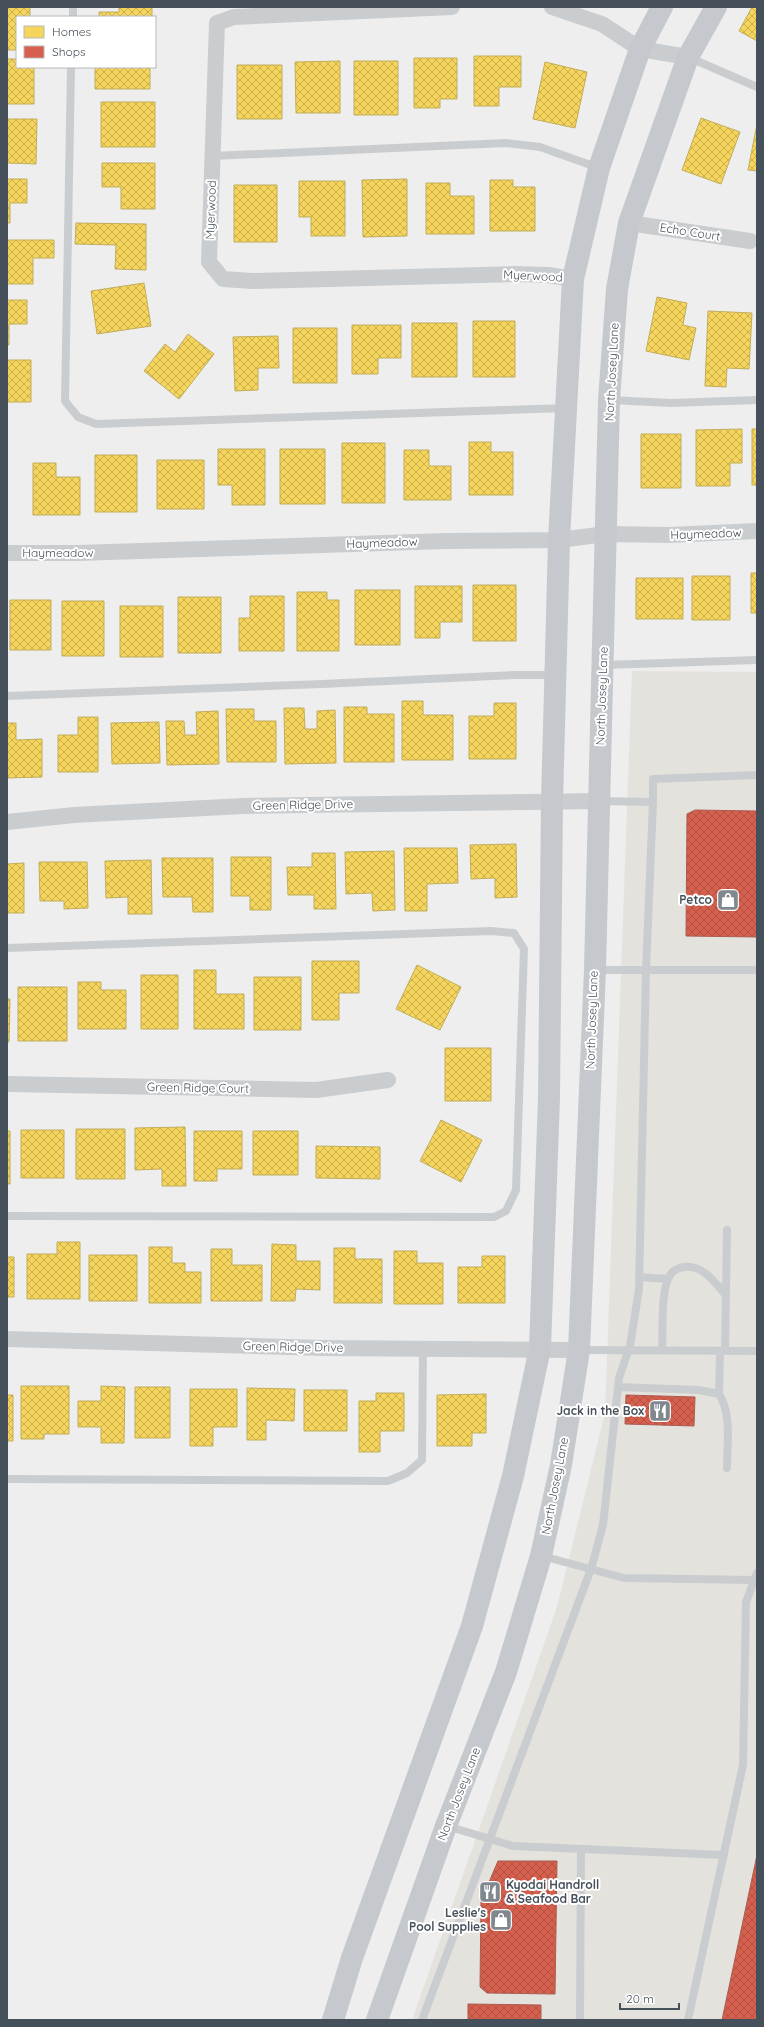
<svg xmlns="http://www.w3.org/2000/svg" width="764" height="2027" font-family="Quicksand,sans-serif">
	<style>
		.commercial { fill: #e4e2dc }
		.homes { fill: url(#homes-cross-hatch); stroke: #c1ad5b }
		.shops { fill: url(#shops-cross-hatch); stroke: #ab5b51 }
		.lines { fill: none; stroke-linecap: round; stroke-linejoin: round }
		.service { stroke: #cacdcf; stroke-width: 8 }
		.minor { stroke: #cacdcf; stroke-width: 16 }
		.primary { stroke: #c5c9cd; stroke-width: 22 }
		.labels { text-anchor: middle; stroke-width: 4; stroke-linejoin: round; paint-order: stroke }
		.street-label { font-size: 12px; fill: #46505a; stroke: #fff }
		.poi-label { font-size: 12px; font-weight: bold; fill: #46505a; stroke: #fff; text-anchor: end }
	</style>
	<defs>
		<pattern id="homes-cross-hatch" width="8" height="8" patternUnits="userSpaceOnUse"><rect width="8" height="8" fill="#f6d55c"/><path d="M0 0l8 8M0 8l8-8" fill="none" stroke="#c9af4f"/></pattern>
		<pattern id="shops-cross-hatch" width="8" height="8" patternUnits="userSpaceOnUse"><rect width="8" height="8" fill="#d6604d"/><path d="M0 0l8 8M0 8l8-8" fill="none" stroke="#af5243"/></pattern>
	</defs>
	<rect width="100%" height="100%" fill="#efeeee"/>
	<path class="commercial" d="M 632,671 L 757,672 L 757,2020 L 412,2020 L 557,1607 L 605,1413 Z"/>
	<path class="homes" d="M 7,7 L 30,7 L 30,17 L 17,17 L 17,50 L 7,50 Z
		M 119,7 L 152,7 L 152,17 L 99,17 L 99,12 L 119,12 Z
		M 752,7 L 757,7 L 757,41 L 739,31 Z
		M 474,56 L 521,56 L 521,87 L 499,87 L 499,106 L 474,106 Z
		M 414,58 L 457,58 L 457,99 L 440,99 L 440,108 L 414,108 Z
		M 7,59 L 17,59 L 17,67 L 34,67 L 34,104 L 7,104 Z
		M 340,61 L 340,113 L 296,113 L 295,62 Z
		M 354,61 L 398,61 L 398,115 L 354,115 Z
		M 545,62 L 587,72 L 575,128 L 533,119 Z
		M 237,65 L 282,65 L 282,119 L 237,119 Z
		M 95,67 L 150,67 L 150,89 L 95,89 Z
		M 101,102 L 155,102 L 155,147 L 101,147 Z
		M 701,118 L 740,132 L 721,184 L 682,170 Z
		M 7,119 L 37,119 L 36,164 L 7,163 Z
		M 757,124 L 757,171 L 748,170 Z
		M 102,163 L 155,163 L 155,209 L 121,209 L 121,187 L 102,187 Z
		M 7,179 L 27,179 L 27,203 L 10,203 L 10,223 L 7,223 Z
		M 407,179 L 407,236 L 363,237 L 362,180 Z
		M 490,180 L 513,180 L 513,187 L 535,187 L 535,231 L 490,231 Z
		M 299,181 L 345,181 L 345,236 L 311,236 L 311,217 L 299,217 Z
		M 426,183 L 450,183 L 450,196 L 474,196 L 474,234 L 426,234 Z
		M 234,185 L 277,185 L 277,242 L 234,242 Z
		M 76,223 L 146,224 L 146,270 L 115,269 L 116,245 L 75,244 Z
		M 7,240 L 54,240 L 54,258 L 33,258 L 33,284 L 7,284 Z
		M 144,283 L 151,326 L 97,334 L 91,291 Z
		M 657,297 L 687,303 L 683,325 L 696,328 L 689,360 L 646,351 Z
		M 7,300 L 27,300 L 27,324 L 9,324 L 9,345 L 7,345 Z
		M 708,311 L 752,313 L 749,369 L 727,368 L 726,387 L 705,386 Z
		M 473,321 L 515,321 L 515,377 L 473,377 Z
		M 412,323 L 457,323 L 457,377 L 412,377 Z
		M 352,325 L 401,325 L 401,358 L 378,358 L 378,374 L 352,374 Z
		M 293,328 L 337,328 L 337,383 L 293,383 Z
		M 188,334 L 214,354 L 179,399 L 144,371 L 165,344 L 175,352 Z
		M 278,336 L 279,368 L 258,368 L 258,390 L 235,391 L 233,337 Z
		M 7,360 L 31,360 L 31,402 L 7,402 Z
		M 742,429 L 742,463 L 730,463 L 730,486 L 696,486 L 696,430 Z
		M 752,429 L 757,429 L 757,485 L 752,485 Z
		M 641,434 L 681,434 L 681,488 L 641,488 Z
		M 469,442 L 491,442 L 491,452 L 513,452 L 513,495 L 469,495 Z
		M 342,443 L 385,443 L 385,503 L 342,503 Z
		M 218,449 L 265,449 L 265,505 L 232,505 L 232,485 L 218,485 Z
		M 280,449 L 325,449 L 325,504 L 280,504 Z
		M 404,450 L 429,450 L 429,466 L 451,466 L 451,500 L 404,500 Z
		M 95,455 L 137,455 L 137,512 L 95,512 Z
		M 157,460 L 204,460 L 204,509 L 157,509 Z
		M 33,463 L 56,463 L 56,477 L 80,477 L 80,515 L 33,515 Z
		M 751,573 L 757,573 L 757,613 L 751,613 Z
		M 692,576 L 730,576 L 730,620 L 692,620 Z
		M 636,578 L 683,578 L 683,619 L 636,619 Z
		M 473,585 L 516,585 L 516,641 L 473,641 Z
		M 415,586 L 462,586 L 462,622 L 440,622 L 440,638 L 415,638 Z
		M 355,590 L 400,590 L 400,645 L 355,645 Z
		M 297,592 L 327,592 L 327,600 L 339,600 L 339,651 L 297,651 Z
		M 250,596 L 284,596 L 284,651 L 239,651 L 239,618 L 250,618 Z
		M 178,597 L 221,597 L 221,653 L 178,653 Z
		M 10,600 L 51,600 L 51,650 L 10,650 Z
		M 62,601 L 104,601 L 104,656 L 62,656 Z
		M 120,606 L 163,606 L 163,657 L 120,657 Z
		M 402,701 L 423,701 L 423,715 L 453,715 L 453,760 L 402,760 Z
		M 494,703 L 516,703 L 516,759 L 469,759 L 469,716 L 494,716 Z
		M 344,707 L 367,707 L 367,714 L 394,714 L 394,762 L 344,762 Z
		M 284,708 L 304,708 L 305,729 L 317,729 L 317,711 L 335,710 L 336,763 L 285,764 Z
		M 226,709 L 254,709 L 254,721 L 276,721 L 276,762 L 227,762 Z
		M 218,711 L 219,764 L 167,765 L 166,721 L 184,721 L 185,735 L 197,735 L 196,712 Z
		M 78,717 L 98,717 L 98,772 L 58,772 L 58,735 L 78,735 Z
		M 159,722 L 160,763 L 112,764 L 111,723 Z
		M 7,723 L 16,723 L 16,740 L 42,739 L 42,777 L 7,778 Z
		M 516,844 L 517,897 L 495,898 L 495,878 L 471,879 L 470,845 Z
		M 404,848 L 457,848 L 458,883 L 427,884 L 427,911 L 405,911 Z
		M 394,851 L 395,910 L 373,911 L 372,893 L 346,894 L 345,852 Z
		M 312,853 L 335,853 L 336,909 L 314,909 L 314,895 L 288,895 L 287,867 L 312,867 Z
		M 231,857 L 271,857 L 271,910 L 250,910 L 250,896 L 231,896 Z
		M 162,858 L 213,858 L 213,912 L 193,912 L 192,897 L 163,897 Z
		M 151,860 L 152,914 L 128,914 L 128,897 L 106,898 L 105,861 Z
		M 39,862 L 87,862 L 88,908 L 64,909 L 64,901 L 40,901 Z
		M 24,863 L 24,913 L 7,913 L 7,864 Z
		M 312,961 L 359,961 L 359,993 L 339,993 L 339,1020 L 312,1020 Z
		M 417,965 L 461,987 L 440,1030 L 396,1009 Z
		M 194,970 L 216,970 L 216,994 L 244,994 L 244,1029 L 194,1029 Z
		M 141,975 L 178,975 L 178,1029 L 141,1029 Z
		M 254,977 L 301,977 L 301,1030 L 254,1030 Z
		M 78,982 L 101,982 L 101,990 L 126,990 L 126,1029 L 78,1029 Z
		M 18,987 L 67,987 L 67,1041 L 18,1041 Z
		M 7,999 L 10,999 L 9,1042 L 7,1042 Z
		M 445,1048 L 491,1048 L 491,1101 L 445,1101 Z
		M 441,1120 L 482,1140 L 461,1182 L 420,1161 Z
		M 185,1127 L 186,1186 L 162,1186 L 162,1169 L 135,1170 L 135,1128 Z
		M 76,1129 L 125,1129 L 125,1179 L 76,1179 Z
		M 21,1130 L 64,1130 L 64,1178 L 21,1178 Z
		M 7,1131 L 10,1131 L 10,1184 L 7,1184 Z
		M 194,1131 L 242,1131 L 242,1169 L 217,1169 L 217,1181 L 194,1181 Z
		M 253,1131 L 298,1131 L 298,1175 L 253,1175 Z
		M 316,1146 L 380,1147 L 380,1179 L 316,1178 Z
		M 57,1242 L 80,1242 L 80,1299 L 27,1299 L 27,1254 L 57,1254 Z
		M 272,1244 L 296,1245 L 296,1261 L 320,1261 L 320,1290 L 296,1289 L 295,1301 L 271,1301 Z
		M 149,1247 L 172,1247 L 172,1263 L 185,1263 L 185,1272 L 201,1272 L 201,1303 L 149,1303 Z
		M 334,1248 L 355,1248 L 355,1259 L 382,1259 L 382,1303 L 334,1303 Z
		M 211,1249 L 232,1249 L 232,1265 L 262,1265 L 262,1301 L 211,1301 Z
		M 394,1251 L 417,1251 L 417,1263 L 443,1263 L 443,1304 L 394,1304 Z
		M 89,1255 L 137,1255 L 137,1301 L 89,1301 Z
		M 482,1256 L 505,1256 L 505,1303 L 458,1303 L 458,1267 L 482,1267 Z
		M 7,1257 L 14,1257 L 14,1297 L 7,1297 Z
		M 21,1386 L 69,1386 L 69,1434 L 44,1434 L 44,1439 L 21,1439 Z
		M 101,1386 L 125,1387 L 124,1443 L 101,1443 L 101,1427 L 78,1427 L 78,1401 L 101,1401 Z
		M 135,1387 L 170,1387 L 170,1438 L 135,1438 Z
		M 247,1388 L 295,1389 L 294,1421 L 266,1420 L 266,1440 L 247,1440 Z
		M 190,1389 L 237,1389 L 237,1427 L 213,1427 L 213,1446 L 190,1446 Z
		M 304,1390 L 347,1390 L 347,1431 L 304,1431 Z
		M 376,1393 L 404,1393 L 404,1431 L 380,1431 L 380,1452 L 359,1452 L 359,1401 L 376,1401 Z
		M 486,1394 L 486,1433 L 472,1433 L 472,1446 L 437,1446 L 437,1395 Z
		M 7,1395 L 13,1395 L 13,1441 L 7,1441 Z"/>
	<path class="shops" d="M 695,810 L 757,811 L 757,937 L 686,936 L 687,814 Z
		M 626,1395 L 695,1397 L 694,1426 L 625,1424 Z
		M 757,1855 L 757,2020 L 722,2020 Z
		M 498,1861 L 557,1861 L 555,1994 L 487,1993 L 480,1987 L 481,1901 Z
		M 468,2004 L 541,2005 L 541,2020 L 468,2020 Z"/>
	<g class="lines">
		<path class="service" d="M 73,17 L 73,7
			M 688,57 L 757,87
			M 71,67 L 65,401 L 78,417 L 96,424 L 565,408
			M 212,156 L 506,143 L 540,147 L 599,168
			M 610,400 L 671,403 L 757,400
			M 604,665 L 757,660
			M 7,696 L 322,684 L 514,675 L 554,675
			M 653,802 L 653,779 L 757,775
			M 7,948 L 491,931 L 514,933 L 524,949 L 516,1190 L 506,1211 L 494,1217 L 7,1216
			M 595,970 L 757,970
			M 639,1277 L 668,1279
			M 579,1350 L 757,1351
			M 662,1350 C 663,1331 661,1295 668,1279 C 671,1271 677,1268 684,1267 C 704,1265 714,1282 726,1295
			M 725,1351 L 727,1230
			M 618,1387 L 699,1390 L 719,1394 C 732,1414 727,1445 727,1468
			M 719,1394 L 720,1351
			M 7,1479 L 388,1481 L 407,1473 L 422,1460 L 423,1348
			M 542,1556 L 624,1578 L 754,1580
			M 447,1826 L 513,1846 L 724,1855
			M 422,2020 L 591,1569 L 603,1525 L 619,1378 L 630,1346 L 639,1289 L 646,970 L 653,802 L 600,801
			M 580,2020 L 581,1849
			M 688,2020 L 743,1765 L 746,1602 L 757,1573"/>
		<path class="minor" d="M 452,7 L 234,17 L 217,23 L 209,262 L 223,279 L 252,281 L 515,274 L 548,275 L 573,279
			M 552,7 L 602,24 L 640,49 L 688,57
			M 629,223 L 750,241
			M 7,553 L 78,553 L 446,541 L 559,540 L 606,534 L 669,535 L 757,531
			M 7,822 L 74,815 L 243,806 L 599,801
			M 7,1084 L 316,1090 L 388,1080
			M 7,1339 L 322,1348 L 579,1350"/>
		<path class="primary" d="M 333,2020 L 352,1958 L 472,1626 L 513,1476 L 540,1348 L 549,1098 L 552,802 L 559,540 L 573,279 L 599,168 L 640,49 L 662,7
			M 377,2020 L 446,1826 L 506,1672 L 541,1556 L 561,1465 L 579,1350 L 595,970 L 609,400 L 617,289 L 629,223 L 688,57 L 716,7"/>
	</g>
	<defs>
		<g id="shop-square" transform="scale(1.15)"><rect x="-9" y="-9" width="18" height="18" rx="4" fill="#81878e" stroke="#fff"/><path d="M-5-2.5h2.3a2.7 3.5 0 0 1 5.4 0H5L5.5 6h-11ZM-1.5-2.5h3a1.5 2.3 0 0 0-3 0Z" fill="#fff"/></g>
		<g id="restaurant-square" transform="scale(1.15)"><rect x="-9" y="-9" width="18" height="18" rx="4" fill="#81878e" stroke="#fff"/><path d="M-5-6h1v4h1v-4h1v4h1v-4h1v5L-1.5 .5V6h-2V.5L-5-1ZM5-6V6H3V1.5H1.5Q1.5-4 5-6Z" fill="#fff"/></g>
	</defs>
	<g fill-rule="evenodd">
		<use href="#shop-square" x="728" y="900"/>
		<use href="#restaurant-square" x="660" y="1411"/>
		<use href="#restaurant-square" x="490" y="1892"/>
		<use href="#shop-square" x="501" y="1920"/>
	</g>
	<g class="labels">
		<g class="street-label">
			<text transform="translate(211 210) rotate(-88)" y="4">Myerwood</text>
			<text transform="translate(690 232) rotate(9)" y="4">Echo Court</text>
			<text transform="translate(533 276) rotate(3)" y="4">Myerwood</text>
			<text transform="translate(612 372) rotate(-87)" y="4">North Josey Lane</text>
			<text transform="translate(706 534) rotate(-2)" y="4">Haymeadow</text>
			<text transform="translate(382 543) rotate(-2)" y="4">Haymeadow</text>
			<text x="58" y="557">Haymeadow</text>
			<text transform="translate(602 696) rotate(-88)" y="4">North Josey Lane</text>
			<text transform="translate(303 805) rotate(-1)" y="4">Green Ridge Drive</text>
			<text transform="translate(592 1020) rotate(-88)" y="4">North Josey Lane</text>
			<text transform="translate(198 1088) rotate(1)" y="4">Green Ridge Court</text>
			<text transform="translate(293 1347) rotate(1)" y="4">Green Ridge Drive</text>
			<text transform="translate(555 1486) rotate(-79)" y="4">North Josey Lane</text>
			<text transform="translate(459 1794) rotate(-69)" y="4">North Josey Lane</text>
		</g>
		<g class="poi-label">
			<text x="712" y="904">Petco</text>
			<text x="644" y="1415">Jack in the Box</text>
			<text x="506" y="1889" text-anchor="start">Kyodai Handroll<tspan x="506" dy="14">&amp; Seafood Bar</tspan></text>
			<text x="486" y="1917">Leslie's<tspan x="486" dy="14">Pool Supplies</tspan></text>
		</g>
	</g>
	<rect width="764" height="2027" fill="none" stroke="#46505a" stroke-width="16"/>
	<rect x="16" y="16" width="140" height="52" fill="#ffffff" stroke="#b5b9bd"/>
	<rect x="24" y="26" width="20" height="12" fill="#f6d55c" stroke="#b5b9bd"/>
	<text x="52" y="36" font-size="12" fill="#46505a">Homes</text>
	<rect x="24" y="46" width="20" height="12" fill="#d6604d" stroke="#b5b9bd"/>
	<text x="52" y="56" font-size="12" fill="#46505a">Shops</text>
	<path d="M620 2003v6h59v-6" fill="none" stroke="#46505a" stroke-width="2"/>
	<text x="626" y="2003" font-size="12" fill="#46505a" stroke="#ffffff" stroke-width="3" paint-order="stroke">20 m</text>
</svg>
